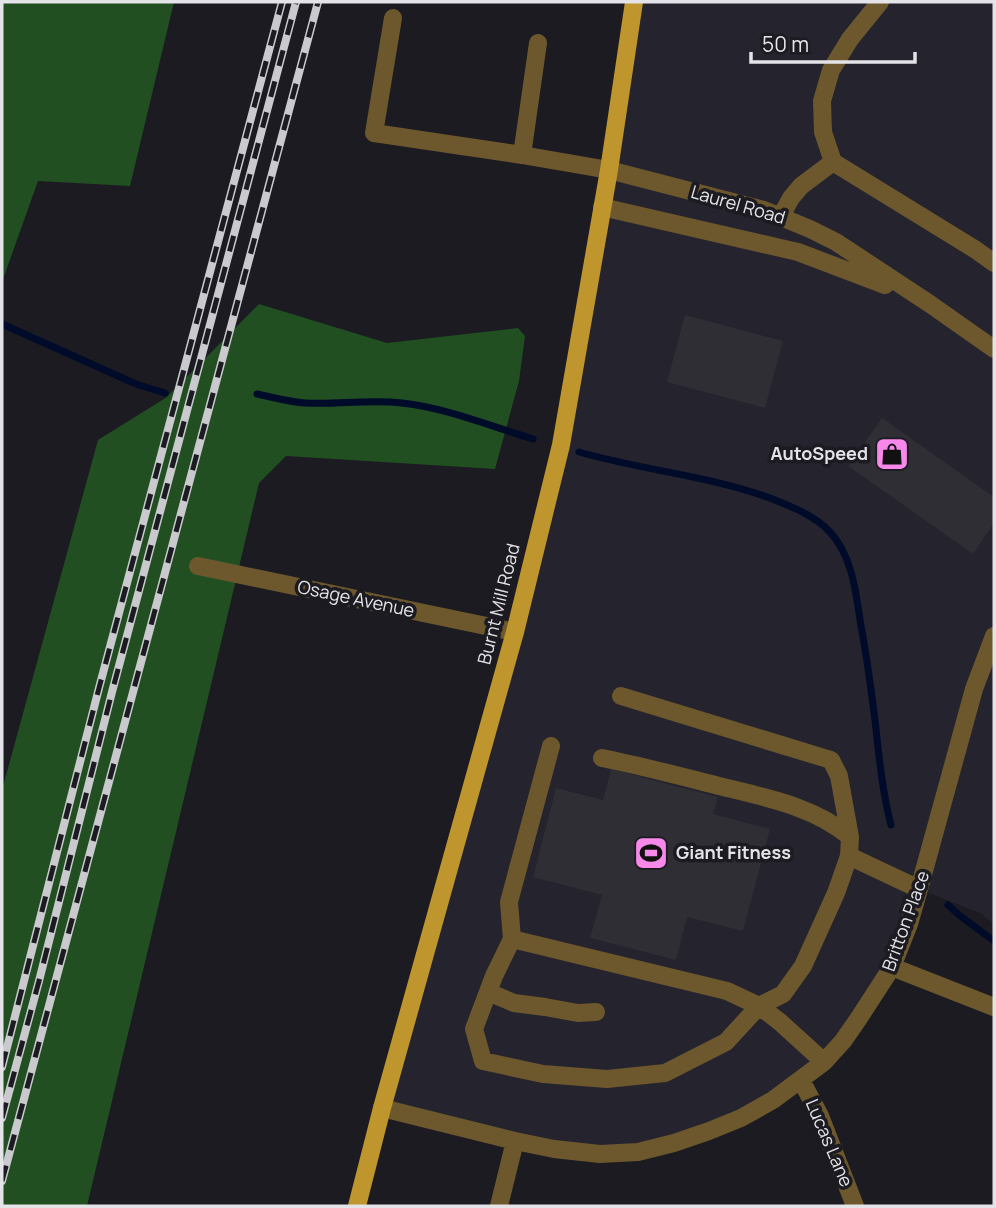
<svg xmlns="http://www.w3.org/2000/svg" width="996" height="1208" font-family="Manrope,sans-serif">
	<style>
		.built { fill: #24232e }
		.forest { fill: #214f22 }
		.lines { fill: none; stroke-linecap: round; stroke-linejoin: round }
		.stream { stroke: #000b2a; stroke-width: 7 }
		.building { fill: #2e2e34 }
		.minor { stroke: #6c582c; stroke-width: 18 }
		.major { stroke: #bf952d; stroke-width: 18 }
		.rail-casing { stroke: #cacace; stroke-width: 8 }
		.rail { stroke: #1b1b21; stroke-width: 5; stroke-dasharray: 16; stroke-linecap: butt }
		.labels { text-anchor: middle; stroke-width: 7; stroke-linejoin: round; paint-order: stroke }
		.street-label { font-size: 18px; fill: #e4e4e8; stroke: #1b1b21 }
		.poi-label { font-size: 18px; font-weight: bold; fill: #e4e4e8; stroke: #1b1b21; text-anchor: end }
	</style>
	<rect width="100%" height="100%" fill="#1b1b21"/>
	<path class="built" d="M 634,2 L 994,2 L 994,925 L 982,914 L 919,889 L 909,924 L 843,1041 L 741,1118 L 600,1154 L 382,1108 L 561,445 Z"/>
	<path class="forest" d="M 2,2 L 174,2 L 130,186 L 38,181 L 2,282 Z
		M 259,304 L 387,343 L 518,328 L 525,336 L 519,381 L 495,469 L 286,456 L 259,483 L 87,1206 L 2,1206 L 2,790 L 98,440 L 167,397 Z"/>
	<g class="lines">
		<path class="stream" d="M 2,324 L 136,384 L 165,393
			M 257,394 C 272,397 289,402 305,403 C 337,405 369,399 402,403 C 447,408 490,426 533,439
			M 579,452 C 642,470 709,476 770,498 C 790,506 814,515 830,532 C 853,557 856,594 861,626 C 867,657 871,689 875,720 C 879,756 882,790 891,825
			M 948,905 L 959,915 L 994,941"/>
	</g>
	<path class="building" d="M 685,315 L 783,341 L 765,408 L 667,382 Z
		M 882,418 L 994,497 L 994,523 L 973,554 L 848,466 Z
		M 611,769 L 718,797 L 713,814 L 770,829 L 743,931 L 687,917 L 676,960 L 590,938 L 602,895 L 533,877 L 556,788 L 603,800 Z"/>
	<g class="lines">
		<path class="minor" d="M 880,2 L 850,39 L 831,70 L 822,101 L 823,132 L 833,162 L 976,250 L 994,263
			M 393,18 L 374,133 L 522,155 L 609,170 L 764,210 L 810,229 L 836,242 L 930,304 L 994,349
			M 522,155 L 538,43
			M 602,207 L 798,252 L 885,285
			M 781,216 L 791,198 L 801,186 L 833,162
			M 198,566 L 515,632
			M 621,696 L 831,760 L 839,776 L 850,837
			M 602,758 C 642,766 680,776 719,786 C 763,797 814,806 850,837 L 849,856 L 836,893 L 803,966 L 783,994 L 759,1006 L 726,1042 L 665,1073 L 607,1079 L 543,1074 L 483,1061 L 474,1029 L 494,976 L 512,939 L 727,991 L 759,1006 L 780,1022 L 824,1062
			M 849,856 L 919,889
			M 512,939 L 509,902 L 551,746
			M 892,967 L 994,1007
			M 488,992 L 514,1003 L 545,1007 L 578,1013 L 596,1012
			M 801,1080 L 820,1116 L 855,1206
			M 382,1108 L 515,1141 L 554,1149 L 600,1154 L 638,1152 L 674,1143 L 709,1131 L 741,1118 L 773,1100 L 824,1062 L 843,1041 L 859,1018 L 892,967 L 909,924 L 919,889 L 974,689 L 994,636
			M 499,1206 L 515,1141"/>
		<path class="major" d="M 357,1206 L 382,1108 L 515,632 L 561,445 L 609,170 L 634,2"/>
		<g class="rail-casing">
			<path id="rail" d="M 2,1067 L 99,688 L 282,2
				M 2,1118 L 39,981 L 112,692 L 296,2
				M 2,1181 L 318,2"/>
		</g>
		<use href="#rail" class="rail"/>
	</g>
	<defs>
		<g id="shop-square" transform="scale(1.75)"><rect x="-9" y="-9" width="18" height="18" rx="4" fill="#f888ea" stroke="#1b1b21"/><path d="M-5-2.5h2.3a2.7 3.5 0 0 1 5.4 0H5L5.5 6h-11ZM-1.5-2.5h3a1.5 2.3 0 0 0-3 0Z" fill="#111"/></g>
		<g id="stadium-square" transform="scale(1.75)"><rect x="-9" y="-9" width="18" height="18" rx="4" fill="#f888ea" stroke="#1b1b21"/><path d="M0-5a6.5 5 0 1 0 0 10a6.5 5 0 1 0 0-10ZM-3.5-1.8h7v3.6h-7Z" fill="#111"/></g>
	</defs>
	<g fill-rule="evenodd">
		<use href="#shop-square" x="892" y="454"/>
		<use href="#stadium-square" x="651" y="853"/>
	</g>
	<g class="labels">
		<g class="street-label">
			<text transform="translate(738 205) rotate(16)" y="6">Laurel Road</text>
			<text transform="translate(356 599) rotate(12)" y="6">Osage Avenue</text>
			<text transform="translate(499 604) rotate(-76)" y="6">Burnt Mill Road</text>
			<text transform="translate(906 921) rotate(-70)" y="6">Britton Place</text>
			<text transform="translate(829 1143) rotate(67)" y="6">Lucas Lane</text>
		</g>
		<g class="poi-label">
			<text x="868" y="460">AutoSpeed</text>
			<text x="676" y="859" text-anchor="start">Giant Fitness</text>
		</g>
	</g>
	<rect width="996" height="1208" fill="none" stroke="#e4e4e8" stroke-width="7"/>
	<path d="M751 52v10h164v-10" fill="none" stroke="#e4e4e8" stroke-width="3.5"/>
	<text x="762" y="52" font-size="21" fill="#e4e4e8" stroke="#1b1b21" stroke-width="5" paint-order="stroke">50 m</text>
</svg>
